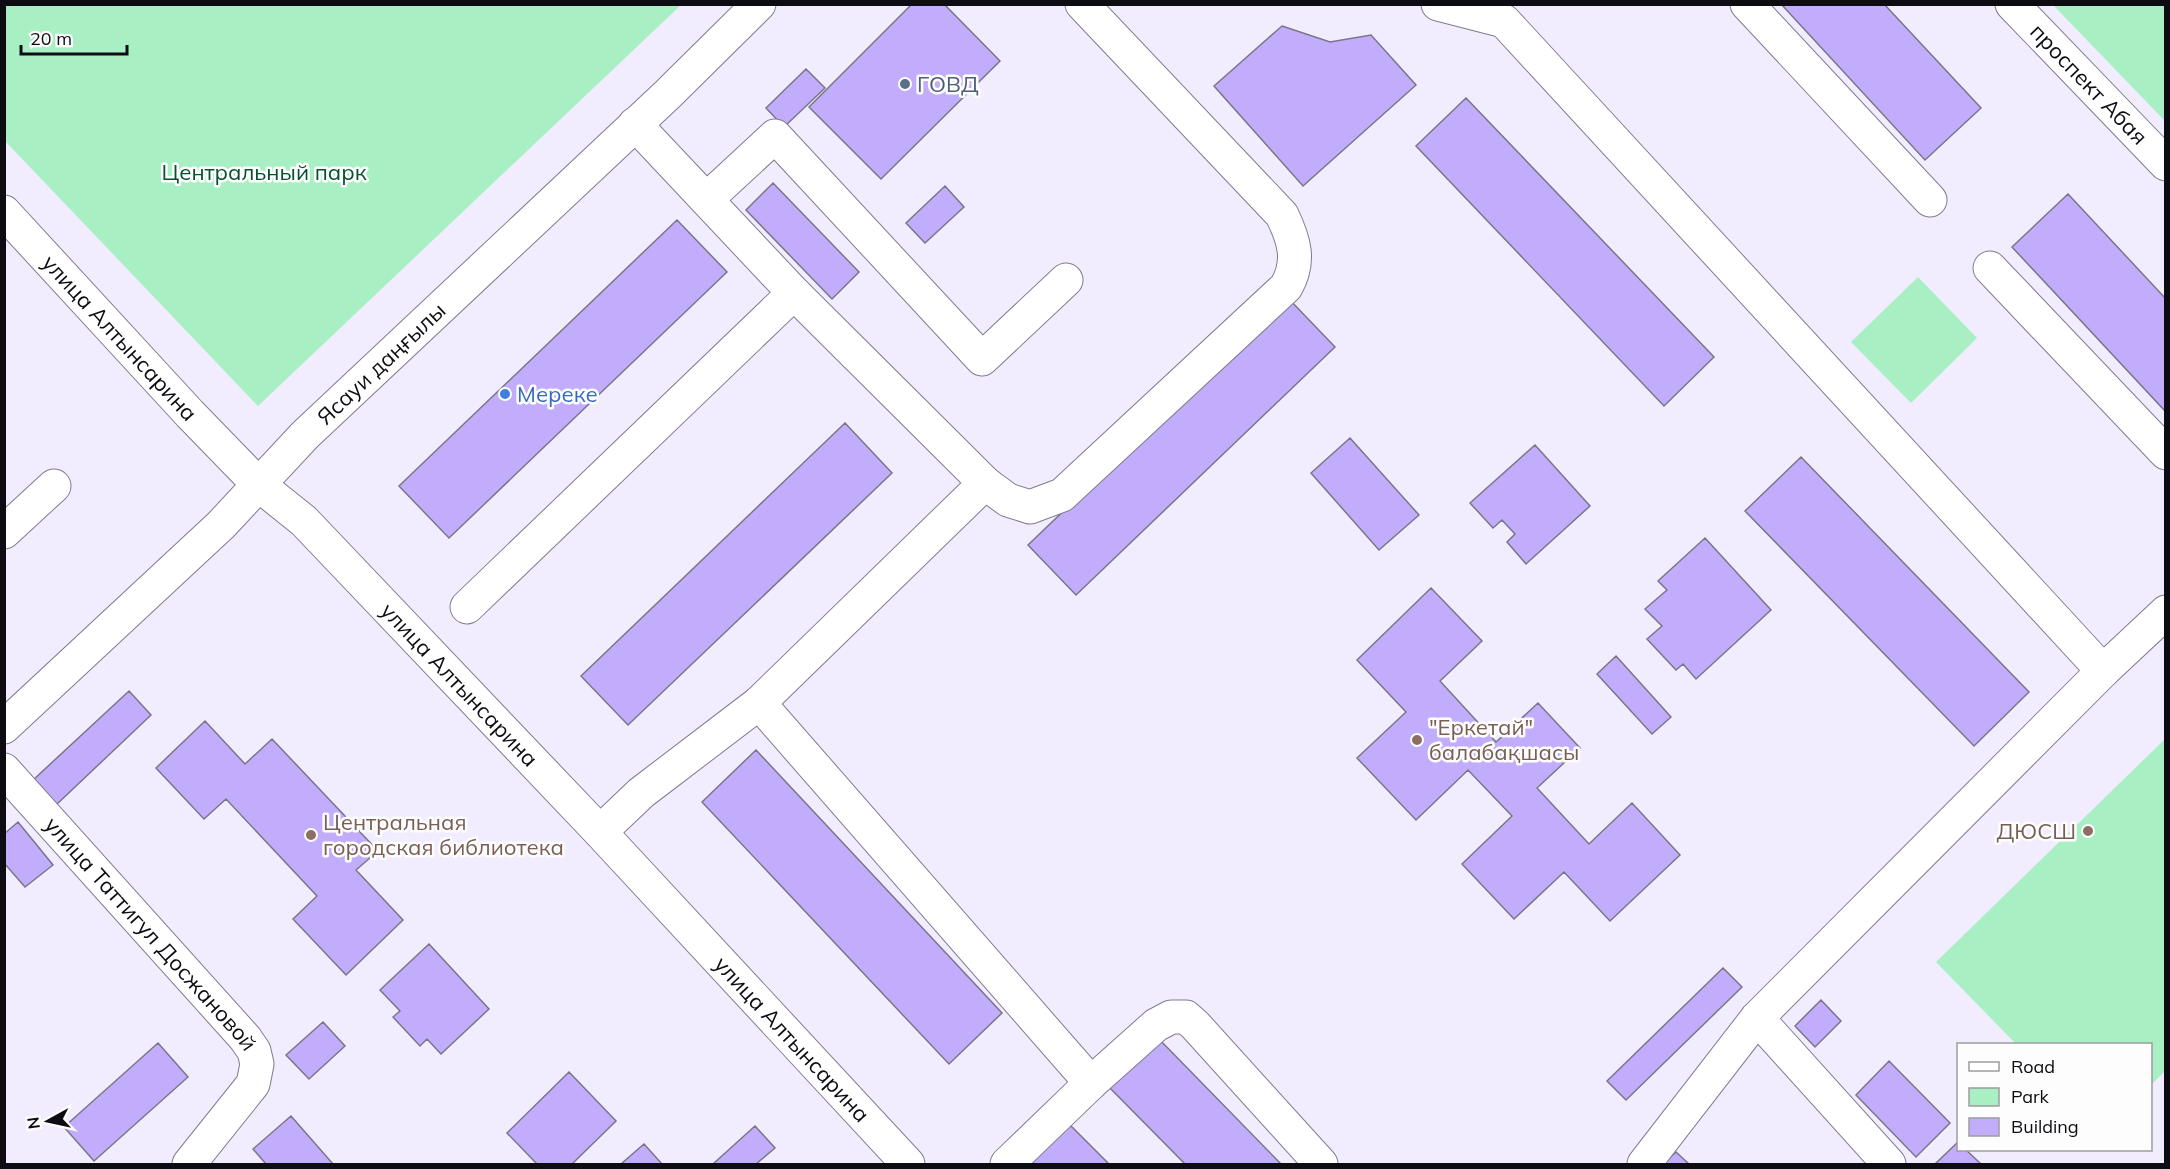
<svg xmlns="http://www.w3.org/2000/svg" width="2170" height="1169" font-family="Mulish,sans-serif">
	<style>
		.green { fill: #a8efc4 }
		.building { fill: #c2adfc; stroke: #7a7688; stroke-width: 1.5 }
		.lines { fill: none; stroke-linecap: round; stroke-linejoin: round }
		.minor-casing { stroke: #807c8f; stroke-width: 35 }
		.minor { stroke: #fff; stroke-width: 33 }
		.service-dot { fill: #5c6f8a; stroke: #fdfdfd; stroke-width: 2 }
		.shop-dot { fill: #3f7fe0; stroke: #fdfdfd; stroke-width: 2 }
		.education-dot { fill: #8d6e63; stroke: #fdfdfd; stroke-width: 2 }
		.labels { text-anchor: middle; stroke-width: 5; stroke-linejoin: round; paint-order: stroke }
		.service-label { font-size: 22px; fill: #4e5e75; stroke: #fdfdfd; text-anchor: start }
		.street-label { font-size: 22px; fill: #0e0c13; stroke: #fdfdfd }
		.park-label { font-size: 22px; fill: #075030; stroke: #fdfdfd }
		.shop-label { font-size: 22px; fill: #366cbe; stroke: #fdfdfd; text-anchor: start }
		.education-label { font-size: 22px; fill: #785e54; stroke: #fdfdfd; text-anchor: start }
	</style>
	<rect width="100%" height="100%" fill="#f1edfe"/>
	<path class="green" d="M 5,4 L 681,4 L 681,5 L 258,406 L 5,141 Z
		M 2053,5 L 2165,5 L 2165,121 Z
		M 1918,277 L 1977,338 L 1911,403 L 1851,342 Z
		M 2165,739 L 2166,1070 L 2151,1085 L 2150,1044 L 2016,1044 L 1936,962 Z"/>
	<path class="building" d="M 912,4 L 944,4 L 1000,61 L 881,179 L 809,107 Z
		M 1781,4 L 1884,4 L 1981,108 L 1925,160 Z
		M 1282,26 L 1330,42 L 1371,35 L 1416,85 L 1303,186 L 1214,86 Z
		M 806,69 L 825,88 L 784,127 L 766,108 Z
		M 1466,98 L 1714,357 L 1664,406 L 1416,146 Z
		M 773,183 L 859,272 L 832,299 L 746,210 Z
		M 945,186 L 964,207 L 925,243 L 906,223 Z
		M 2068,194 L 2166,299 L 2166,412 L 2012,247 Z
		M 677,220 L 727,272 L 449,538 L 399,486 Z
		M 1287,297 L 1335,347 L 1076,595 L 1028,545 Z
		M 845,423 L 892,473 L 628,725 L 581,676 Z
		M 1350,438 L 1419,515 L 1379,550 L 1311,473 Z
		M 1535,445 L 1590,506 L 1526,564 L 1507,542 L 1515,534 L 1502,520 L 1493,528 L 1470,503 Z
		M 1801,457 L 2029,692 L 1974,746 L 1745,511 Z
		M 1705,538 L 1771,610 L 1696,679 L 1683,664 L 1676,670 L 1647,639 L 1662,626 L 1645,609 L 1667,590 L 1658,581 Z
		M 1431,588 L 1482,641 L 1440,681 L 1496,742 L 1538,703 L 1580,748 L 1537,788 L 1589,844 L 1632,803 L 1680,855 L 1610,921 L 1564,872 L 1514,919 L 1462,864 L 1512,816 L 1468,770 L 1416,820 L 1357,758 L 1406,712 L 1357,660 Z
		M 1616,656 L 1671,717 L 1652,734 L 1597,674 Z
		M 129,691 L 151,715 L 56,805 L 32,781 Z
		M 205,721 L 245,764 L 272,739 L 378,851 L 356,870 L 403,920 L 346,975 L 293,919 L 317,896 L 226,799 L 204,819 L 156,768 Z
		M 756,750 L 1002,1013 L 949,1064 L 702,802 Z
		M 18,822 L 53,865 L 25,887 L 4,863 L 4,834 Z
		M 429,944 L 489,1009 L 441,1054 L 427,1039 L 420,1046 L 393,1017 L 400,1011 L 380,990 Z
		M 1723,968 L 1742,987 L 1626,1100 L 1607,1081 Z
		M 1821,1000 L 1841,1021 L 1815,1047 L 1795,1026 Z
		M 323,1022 L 345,1046 L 309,1079 L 286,1055 Z
		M 1157,1037 L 1281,1164 L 1185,1164 L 1107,1085 Z
		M 158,1043 L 188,1077 L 94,1161 L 64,1127 Z
		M 1889,1061 L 1950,1123 L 1916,1157 L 1856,1095 Z
		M 569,1072 L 616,1121 L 572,1164 L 537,1164 L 507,1133 Z
		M 291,1116 L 333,1164 L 266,1164 L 253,1149 Z
		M 1067,1122 L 1109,1164 L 1024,1164 Z
		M 755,1126 L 775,1148 L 756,1164 L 713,1164 Z
		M 1958,1142 L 1958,1150 L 1966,1150 L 1981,1164 L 1935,1164 Z
		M 644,1144 L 662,1164 L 621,1164 Z
		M 1676,1152 L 1689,1164 L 1663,1164 Z"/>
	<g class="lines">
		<g class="minor-casing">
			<g id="minor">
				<path d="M 1438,4 L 1504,21 L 2103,671"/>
				<path d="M 1747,4 L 1930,200"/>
				<path id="s1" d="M 2012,4 L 2166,164"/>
				<path d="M 635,124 L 794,293 L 985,483 L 1008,500 L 1030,507 L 1062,495 L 1286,287 C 1301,261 1294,240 1282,215 L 1082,4"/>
				<path d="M 707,199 L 775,136 L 982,359 L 1066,280"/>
				<path id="s2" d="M 4,212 L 190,414 L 259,485 L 304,521 L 600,832 L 908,1164"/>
				<path d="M 1990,268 L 2166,453"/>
				<path d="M 4,532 L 54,486"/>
				<path d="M 467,607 L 794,293"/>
				<path d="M 759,703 L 1091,1083"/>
				<path id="s3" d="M 4,727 L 221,525 L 305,435 L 668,94 L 759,4"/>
				<path id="s4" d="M 4,770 L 245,1038 L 254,1051 L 257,1064 L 253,1084 L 189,1164"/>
				<path d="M 600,832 L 641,793 L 759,703 L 985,483"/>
				<path d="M 1757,1018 L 1889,1164"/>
				<path d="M 1007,1164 L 1091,1083 L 1156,1025 L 1171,1017 L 1186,1017 L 1195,1025 L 1321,1164"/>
				<path d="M 1644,1164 L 1757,1018 L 2103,671 L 2166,612"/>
			</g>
		</g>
		<use href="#minor" class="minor"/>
	</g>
	<circle class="service-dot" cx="905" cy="84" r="6"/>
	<circle class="shop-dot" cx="505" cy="394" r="6"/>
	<g class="education-dot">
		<circle cx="1417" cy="740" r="6"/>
		<circle cx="2088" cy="831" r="6"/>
		<circle cx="311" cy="835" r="6"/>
	</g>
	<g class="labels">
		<g class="service-label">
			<text x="917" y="92">ГОВД</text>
		</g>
		<g class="street-label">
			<text dy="8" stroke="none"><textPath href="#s1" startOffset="111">проспект Абая</textPath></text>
			<text dy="8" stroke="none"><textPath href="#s2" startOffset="171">улица Алтынсарина</textPath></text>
			<text dy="8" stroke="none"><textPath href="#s3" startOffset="524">Ясауи даңғылы</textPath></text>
			<text dy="8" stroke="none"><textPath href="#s2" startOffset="657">улица Алтынсарина</textPath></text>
			<text dy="8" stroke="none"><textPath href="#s4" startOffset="220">улица Таттигул Досжановой</textPath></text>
			<text dy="8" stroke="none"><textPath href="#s2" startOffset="1143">улица Алтынсарина</textPath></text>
		</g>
		<g class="park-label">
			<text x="264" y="180">Центральный парк</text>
		</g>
		<g class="shop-label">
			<text x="517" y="402">Мереке</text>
		</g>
		<g class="education-label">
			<text x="1429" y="735">"Еркетай"<tspan x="1429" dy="25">балабақшасы</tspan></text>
			<text x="323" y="830">Центральная<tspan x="323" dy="25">городская библиотека</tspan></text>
			<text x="2076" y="839" text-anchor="end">ДЮСШ</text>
		</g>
	</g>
	<rect width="2170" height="1169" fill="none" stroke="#0e0c13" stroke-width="12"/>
	<rect x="1957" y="1043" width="195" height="108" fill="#fdfdfd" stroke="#9d9d9f" stroke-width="1.5"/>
	<rect x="1969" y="1062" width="30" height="9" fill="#ffffff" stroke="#9d9d9f" stroke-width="1.5"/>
	<text x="2011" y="1073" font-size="18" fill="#0e0c13">Road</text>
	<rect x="1969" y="1088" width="30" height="18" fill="#a8efc4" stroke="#9d9d9f" stroke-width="1.5"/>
	<text x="2011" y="1103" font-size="18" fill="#0e0c13">Park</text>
	<rect x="1969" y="1118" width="30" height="18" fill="#c2adfc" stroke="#9d9d9f" stroke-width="1.5"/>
	<text x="2011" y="1133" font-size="18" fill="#0e0c13">Building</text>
	<g transform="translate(48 1121) rotate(262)" stroke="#fdfdfd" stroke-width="4.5" paint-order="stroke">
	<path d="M0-4.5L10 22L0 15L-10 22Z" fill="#0e0c13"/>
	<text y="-9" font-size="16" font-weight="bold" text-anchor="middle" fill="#0e0c13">N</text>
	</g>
	<path d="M21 45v9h106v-9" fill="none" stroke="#0e0c13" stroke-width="3"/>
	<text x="30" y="45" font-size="18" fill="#0e0c13" stroke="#fdfdfd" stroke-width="4.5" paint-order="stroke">20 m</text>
</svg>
